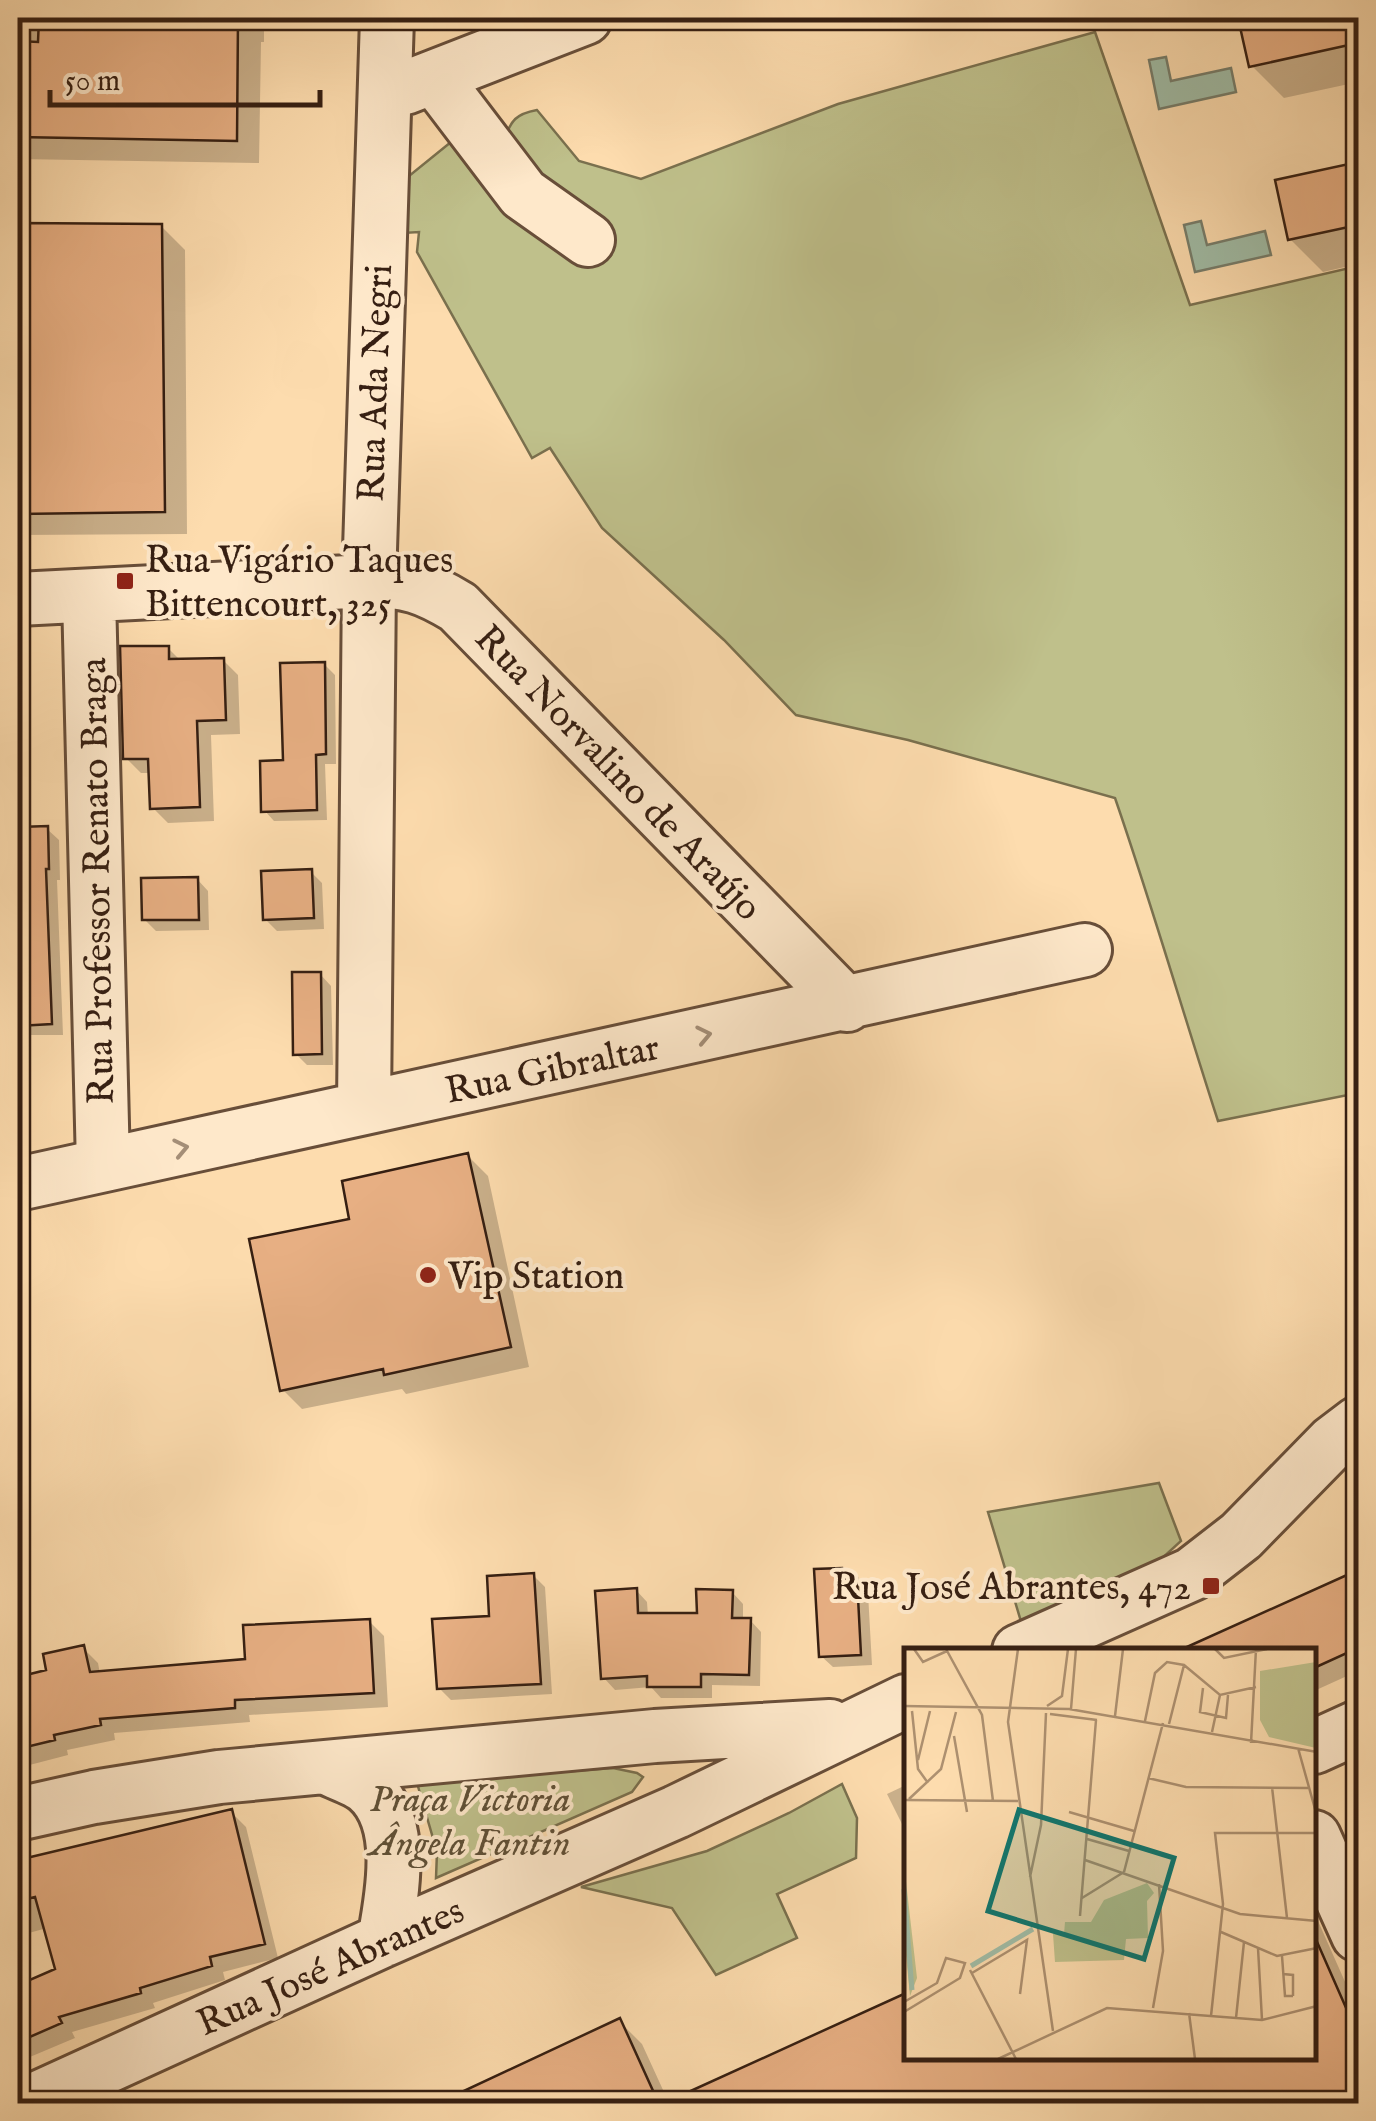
<svg xmlns="http://www.w3.org/2000/svg" width="1376" height="2121" font-family="'IM FELL English',serif">
	<style>
		.green { fill: #bfc08b; stroke: #7a704e; stroke-width: 2.5 }
		.water { fill: #a0bca6; stroke: #767d6b; stroke-width: 2.5 }
		.shadow { fill: #0003 }
		.building { fill: #e7af83; stroke: #361f12; stroke-width: 2.5 }
		.lines { fill: none; stroke-linecap: round; stroke-linejoin: round }
		.minor-casing { stroke: #684e39; stroke-width: 58 }
		.minor { stroke: #fee8ca; stroke-width: 52 }
		.oneway { stroke: #a48e77 }
		.poi-dot { fill: #8f2418; stroke: #fee8ca; stroke-width: 4 }
		.labels { text-anchor: middle; stroke-width: 8; stroke-linejoin: round; paint-order: stroke }
		.street-label { font-size: 38px; fill: #361f12; stroke: #fee8ca }
		.poi-label { font-size: 38px; fill: #361f12; stroke: #fee8ca; text-anchor: start }
		.park-label { font-size: 38px; font-style: italic; fill: #5f4f36; stroke: #fee8ca }
		.inset-river { fill: none; stroke: #a0bca6; stroke-width: 5 }
		.inset-road { fill: none; stroke: #ad9070; stroke-width: 2.5 }
		.view { fill: #0f766e; fill-opacity: 0.15; stroke: #0f766e; stroke-width: 5 }
		.inset-edge { fill: none; stroke: #361f12; stroke-width: 5 }
	</style>
	<rect width="100%" height="100%" fill="#fddcae"/>
	<filter id="stains"><feTurbulence type="fractalNoise" baseFrequency=".002" numOctaves="4"/><feColorMatrix values="0 0 0 0 .2 0 0 0 0 .09 0 0 0 0 .02 0 0 0 .5 -.17"/></filter>
	<radialGradient id="worn" r=".72"><stop offset=".6" stop-color="#630" stop-opacity="0"/><stop offset="1" stop-color="#630" stop-opacity=".3"/></radialGradient>
	<path class="green" d="M 1095,32 L 1190,305 L 1358,266 L 1358,1093 L 1218,1121 C 1183,1013 1152,905 1115,798 L 908,740 L 796,715 L 724,640 L 602,528 L 550,448 L 532,458 L 417,252 L 419,232 L 403,233 L 404,180 L 451,142 L 504,140 C 511,120 516,114 537,110 L 579,161 L 641,179 L 838,104 Z
		M 1159,1483 L 1181,1541 L 1146,1573 L 1023,1628 L 988,1512 Z
		M 613,1768 L 637,1773 L 643,1777 L 632,1792 L 436,1878 L 437,1852 L 417,1783 Z
		M 842,1784 L 857,1818 L 856,1858 L 777,1894 L 797,1938 L 716,1975 L 672,1908 L 581,1887 L 707,1851 L 789,1813 Z"/>
	<path class="water" d="M 1166,57 L 1171,81 L 1231,68 L 1236,92 L 1159,109 L 1149,60 Z
		M 1201,221 L 1207,245 L 1265,231 L 1271,255 L 1195,272 L 1184,225 Z"/>
	<path class="shadow" d="M 18,18 L 264,18 L 264,42 L 261,42 L 259,163 L 18,159 Z
		M 1241,18 L 1358,18 L 1358,82 L 1284,98 L 1251,65 Z
		M 1358,165 L 1358,264 L 1323,272 L 1290,239 L 1278,182 Z
		M 18,225 L 161,226 L 185,250 L 187,534 L 18,535 Z
		M 168,648 L 181,661 L 223,660 L 238,675 L 240,734 L 211,735 L 214,821 L 168,823 L 153,808 L 151,773 L 141,773 L 126,758 Z
		M 324,664 L 335,675 L 336,764 L 325,764 L 327,820 L 274,821 L 264,810 Z
		M 18,680 L 21,684 L 22,754 L 18,754 Z
		M 18,829 L 47,829 L 59,840 L 60,880 L 57,880 L 63,1035 L 18,1035 Z
		M 311,872 L 322,883 L 324,929 L 277,931 L 265,919 Z
		M 197,879 L 208,891 L 209,930 L 156,931 L 144,919 Z
		M 320,974 L 331,986 L 333,1065 L 307,1065 L 296,1054 Z
		M 18,1070 L 23,1075 L 24,1140 L 18,1140 Z
		M 468,1156 L 488,1176 L 529,1367 L 406,1394 L 402,1389 L 302,1409 L 282,1389 L 352,1221 Z
		M 841,1570 L 868,1593 L 872,1665 L 833,1667 L 821,1656 Z
		M 1358,1572 L 1358,1671 L 1314,1691 L 1314,1651 L 1179,1651 Z
		M 534,1576 L 545,1587 L 552,1694 L 451,1700 L 439,1688 L 492,1618 Z
		M 636,1590 L 647,1602 L 648,1616 L 700,1615 L 732,1592 L 743,1604 L 743,1620 L 750,1620 L 761,1632 L 760,1686 L 712,1685 L 712,1698 L 661,1698 L 651,1687 L 615,1690 L 604,1678 Z
		M 369,1621 L 384,1636 L 388,1707 L 249,1715 L 250,1722 L 114,1733 L 115,1740 L 67,1750 L 68,1755 L 18,1768 L 18,1679 L 49,1672 L 83,1648 L 98,1663 L 100,1674 L 248,1661 Z
		M 906,1785 L 906,1832 L 887,1794 Z
		M 231,1812 L 246,1827 L 278,1958 L 223,1972 L 225,1980 L 153,2003 L 155,2008 L 72,2032 L 75,2038 L 18,2062 L 18,1988 L 58,1971 L 47,1928 L 18,1936 L 18,1863 Z
		M 1314,1912 L 1358,2011 L 1358,2104 L 442,2104 L 619,2021 L 642,2044 L 669,2103 L 906,1996 L 906,2058 L 1314,2058 Z
		M 186,2091 L 198,2104 L 156,2104 Z"/>
	<path class="building" d="M 39,18 L 238,18 L 237,141 L 18,137 L 18,41 L 38,42 Z
		M 1238,18 L 1358,18 L 1358,43 L 1249,67 Z
		M 1358,162 L 1358,225 L 1288,240 L 1275,180 Z
		M 18,223 L 162,224 L 165,512 L 18,514 Z
		M 120,646 L 169,646 L 169,659 L 224,658 L 226,720 L 197,721 L 200,807 L 150,809 L 148,759 L 123,759 Z
		M 325,662 L 326,754 L 316,755 L 317,810 L 261,812 L 260,761 L 283,760 L 280,663 Z
		M 48,826 L 49,869 L 46,869 L 52,1024 L 18,1026 L 18,827 Z
		M 312,869 L 314,918 L 263,920 L 261,871 Z
		M 198,877 L 199,920 L 142,920 L 141,878 Z
		M 292,972 L 321,972 L 322,1054 L 293,1055 Z
		M 468,1153 L 511,1347 L 384,1375 L 383,1369 L 280,1391 L 249,1239 L 349,1219 L 342,1181 Z
		M 842,1568 L 843,1579 L 857,1578 L 861,1655 L 819,1657 L 814,1569 Z
		M 1358,1570 L 1358,1648 L 1314,1668 L 1314,1651 L 1178,1651 Z
		M 534,1573 L 541,1684 L 437,1689 L 432,1619 L 489,1616 L 487,1576 Z
		M 637,1588 L 638,1613 L 697,1613 L 696,1589 L 733,1590 L 732,1618 L 751,1618 L 749,1675 L 701,1674 L 701,1687 L 647,1687 L 647,1676 L 601,1679 L 595,1591 Z
		M 370,1619 L 374,1693 L 235,1700 L 235,1708 L 100,1719 L 101,1725 L 54,1735 L 55,1740 L 18,1749 L 18,1677 L 46,1670 L 43,1654 L 84,1645 L 90,1672 L 245,1659 L 243,1625 Z
		M 232,1809 L 265,1944 L 210,1957 L 212,1966 L 140,1988 L 141,1993 L 59,2017 L 62,2023 L 18,2042 L 18,1985 L 55,1969 L 35,1897 L 18,1901 L 18,1860 Z
		M 1314,1935 L 1358,2035 L 1358,2104 L 662,2104 L 906,1993 L 906,2058 L 1314,2058 Z
		M 620,2018 L 659,2104 L 436,2104 Z"/>
	<g class="lines">
		<g class="minor-casing">
			<path id="minor" d="M 434,77 L 523,194 L 588,240
				M 405,88 L 585,18
				M 89,596 L 103,1165
				M 18,599 L 369,581 C 407,581 425,587 458,607 L 847,1005
				M 364,1108 L 369,581 L 387,18
				M 18,1184 L 1085,950
				M 1019,1651 L 1192,1574 L 1241,1536 L 1333,1442 L 1358,1423
				M 1314,1747 L 1358,1727
				M 324,1767 C 337,1773 356,1779 367,1788 C 407,1822 392,1896 384,1940
				M 18,1814 L 94,1797 L 219,1777 L 655,1736 L 830,1726
				M 1314,1837 L 1358,1935
				M 25,2104 L 384,1940 L 676,1812 L 906,1701"/>
		</g>
		<use href="#minor" class="minor"/>
	</g>
	<defs><path id="oneway-chevron" d="M-2-3.5L2.5 0L-2 3.5" fill="none" stroke-width="1.6" stroke-linecap="round" stroke-linejoin="round" transform="scale(2.5)"/></defs>
	<g class="oneway">
		<use href="#oneway-chevron" transform="translate(704 1035) rotate(-12)"/>
		<use href="#oneway-chevron" transform="translate(181 1148) rotate(-12)"/>
	</g>
	<g class="poi-dot">
		<rect x="115" y="571" width="20" height="20" rx="5"/>
		<circle cx="428" cy="1275" r="10"/>
		<rect x="1201" y="1576" width="20" height="20" rx="5"/>
	</g>
	<g class="labels">
		<g class="street-label">
			<text transform="translate(374 383) rotate(-88)" y="13">Rua Ada Negri</text>
			<text transform="translate(619 772) rotate(46)" y="13">Rua Norvalino de Araújo</text>
			<text transform="translate(96 881) rotate(-91)" y="13">Rua Professor Renato Braga</text>
			<text transform="translate(552 1068) rotate(-12)" y="13">Rua Gibraltar</text>
			<text transform="translate(330 1966) rotate(-24)" y="13">Rua José Abrantes</text>
		</g>
		<g class="poi-label">
			<text x="145" y="572">Rua Vigário Taques<tspan x="145" dy="44">Bittencourt, 325</tspan></text>
			<text x="448" y="1288">Vip Station</text>
			<text x="1191" y="1599" text-anchor="end">Rua José Abrantes, 472</text>
		</g>
		<g class="park-label">
			<text x="470" y="1811">Praça Victoria<tspan x="470" dy="44">Ângela Fantin</tspan></text>
		</g>
	</g>
	<g transform="translate(904 1648)">
		<rect width="412" height="412" fill="#fddcae"/>
		<path d="M 412,14 L 412,100 L 365,89 L 356,72 L 356,23 ZM 0,216 L 13,330 L 6,348 L 0,287 ZM 243,235 L 250,245 L 243,253 L 244,290 L 222,291 L 220,312 L 151,314 L 149,286 L 160,286 L 161,274 L 187,274 L 200,252 Z" fill="#bfc08b"/>
		<path class="inset-river" d="M 0,241 L 8,342M 67,318 L 129,281"/>
		<path class="inset-road" d="M 10,1 L 19,14 L 43,3M 42,1 L 78,67 L 89,153M 114,1 L 104,74 L 149,383M 311,1 L 320,10 L 363,1M 299,40 L 296,64 L 322,70 L 324,47M 0,58 L 165,61 L 413,104M 143,58 L 158,48 L 164,1M 167,61 L 172,1M 8,63 L 14,121 L 24,135M 146,66 L 193,72M 211,68 L 219,1M 241,73 L 251,25 L 263,14 L 280,17 L 316,47 L 352,39M 265,76 L 280,17M 308,84 L 316,47M 50,88 L 63,164M 347,95 L 352,1M 394,100 L 413,168M 14,112 L 26,63M 244,130 L 282,139 L 404,140M 368,139 L 383,270M 5,151 L 37,121 L 52,64M 0,152 L 114,153M 165,164 L 230,183M 183,191 L 225,203M 181,212 L 336,266 L 413,273M 220,224 L 259,75M 126,229 L 137,177 L 142,65M 178,250 L 220,224M 176,268 L 192,72M 317,284 L 373,308 L 413,300M 354,300 L 358,372M 378,308 L 381,348 L 389,348M 66,322 L 112,411M 68,325 L 123,292 L 116,346M 379,326 L 389,327 L 389,348M 0,354 L 33,335 L 42,310 L 61,315 L 56,330 L 0,364M 249,360 L 259,303 L 255,236M 285,365 L 291,411M 307,368 L 319,256 L 311,185 L 413,185M 332,370 L 340,294M 94,411 L 203,360 L 358,372 L 413,358"/>
		<path class="view" d="M 115,162 L 270,210 L 240,311 L 84,263 Z"/>
		<rect width="412" height="412" class="inset-edge"/>
	</g>
	<rect width="1376" height="2121" fill="none" stroke="#fddcae" stroke-width="60"/>
	<rect x="20" y="20" width="1336" height="2081" fill="none" stroke="#361f12" stroke-width="5"/>
	<rect x="30" y="30" width="1316" height="2061" fill="none" stroke="#361f12" stroke-width="2.5"/>
	<path d="M50 90v15h270v-15" fill="none" stroke="#361f12" stroke-width="5"/>
	<text x="65" y="90" font-size="30" fill="#361f12" stroke="#fee8ca" stroke-width="8" paint-order="stroke">50 m</text>
	<rect width="100%" height="100%" filter="url(#stains)"/>
	<rect width="100%" height="100%" fill="url(#worn)"/>
</svg>
